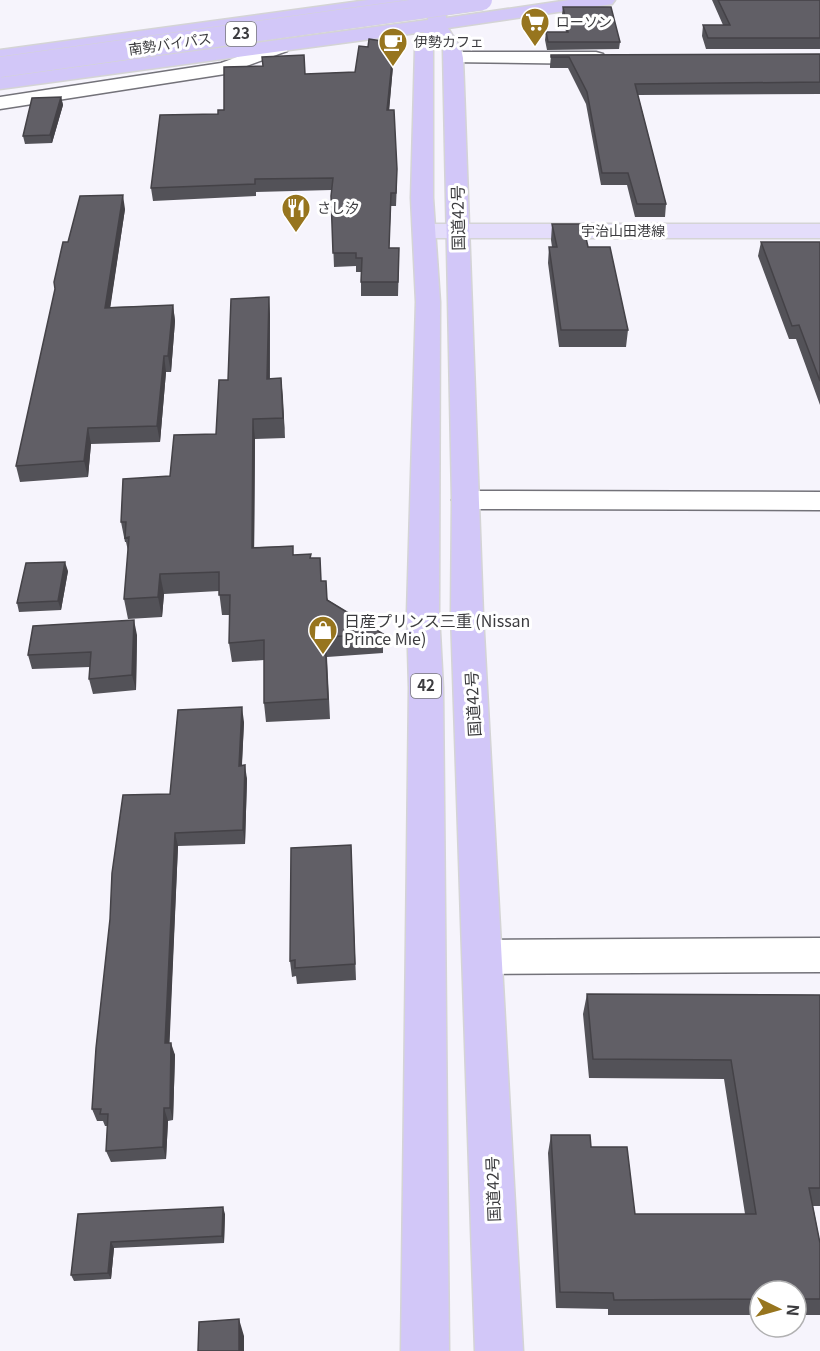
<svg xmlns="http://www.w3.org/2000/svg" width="820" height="1351" font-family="Georgia,'Noto Sans JP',serif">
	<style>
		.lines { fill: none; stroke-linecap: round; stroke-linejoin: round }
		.minor-casing { stroke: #737279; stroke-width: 3 }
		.major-casing { stroke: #d4d4d5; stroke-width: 3 }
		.highway-casing { stroke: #d4d4d5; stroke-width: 3 }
		.minor { fill: #fff; fill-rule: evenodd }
		.major { fill: #e4ddfb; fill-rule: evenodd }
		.highway { fill: #d2c7f8; fill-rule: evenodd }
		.highway-bridge-casing { stroke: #d4d4d5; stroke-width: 21; stroke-linecap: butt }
		.highway-bridge { stroke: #d2c7f8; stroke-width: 20 }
		.wall { fill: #535258 }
		.shaded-wall { fill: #444247 }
		.building { fill: #615f66; stroke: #444247; stroke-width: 1.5 }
		.labels { text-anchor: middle; stroke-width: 6; stroke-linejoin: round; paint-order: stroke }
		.far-poi-label { font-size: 14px; fill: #3c3c3f; stroke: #fff; text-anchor: start }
		.far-street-label { font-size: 14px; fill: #3c3c3f; stroke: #fff }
		.shield { fill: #fff; stroke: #767679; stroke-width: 1.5 }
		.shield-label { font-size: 15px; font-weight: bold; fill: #3c3c3f }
		.street-label { font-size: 16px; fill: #3c3c3f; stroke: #fff }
		.poi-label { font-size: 16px; fill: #3c3c3f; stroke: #fff; text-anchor: start }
	</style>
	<rect width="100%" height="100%" fill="#f6f4fc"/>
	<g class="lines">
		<g class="minor-casing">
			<path id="minor" d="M 280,41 L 287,43 L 289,47 L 287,51 L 225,74 L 0,109 L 0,97 L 221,63 Z
				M 454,52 L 596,52 L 603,54 L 605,58 L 603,62 L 596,64 L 447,62 L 445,58 L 447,54 Z
				M 466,491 L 820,492 L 820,510 L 466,509 L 456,507 L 452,500 L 456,493 Z
				M 820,938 L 820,972 L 484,974 L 470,969 L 464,957 L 470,945 L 484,940 Z"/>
		</g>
		<g class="major-casing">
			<path id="major" d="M 426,224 L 820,224 L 820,238 L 426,238 L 418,236 L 415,231 L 418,226 Z"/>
		</g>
		<g class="highway-casing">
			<path id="highway" d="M 368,0 L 415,0 L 412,4 L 406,5 L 0,62 L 0,50 Z
				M 428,0 L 446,0 L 446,18 L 569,0 L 615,0 L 612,4 L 606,5 L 448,28 L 461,49 L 463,58 L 483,614 L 523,1351 L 475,1351 L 451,614 L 452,500 L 443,49 L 438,41 L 433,49 L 433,198 L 440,302 L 439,613 L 443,688 L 449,1351 L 401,1351 L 409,688 L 407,613 L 416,302 L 411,198 L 415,49 L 424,32 L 0,89 L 0,77 L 428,20 Z"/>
		</g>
		<use href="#minor" class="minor"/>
		<use href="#major" class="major"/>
		<use href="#highway" class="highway"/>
		<g class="highway-bridge-casing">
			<path id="highway-bridge" d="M 0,67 L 482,0"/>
		</g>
		<use href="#highway-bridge" class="highway-bridge"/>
	</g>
	<path class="wall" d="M 712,0 L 820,0 L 820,49 L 706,49 L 702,36 L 703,25 L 723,25 Z
		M 563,7 L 620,42 L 619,49 L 547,50 L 545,40 L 546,32 L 566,32 L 562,14 Z
		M 820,54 L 820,94 L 638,95 L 666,204 L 665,217 L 635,217 L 627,185 L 601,185 L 586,104 L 568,68 L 550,68 L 550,66 L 551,55 Z
		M 394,55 L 389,110 L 397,182 L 396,206 L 391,206 L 389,248 L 399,261 L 398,296 L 361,296 L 361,272 L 356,272 L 356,266 L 334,267 L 331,190 L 256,192 L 256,196 L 153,201 L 151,188 L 218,114 L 224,110 L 305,74 L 355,72 Z
		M 61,97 L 63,105 L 52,143 L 25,144 L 23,136 Z
		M 125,209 L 110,307 L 173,305 L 175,321 L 171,372 L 166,372 L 160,442 L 91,444 L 88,477 L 20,482 L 16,466 L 68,242 Z
		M 552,224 L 588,247 L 628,330 L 626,347 L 559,347 L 548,263 L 549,247 L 552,247 L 551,240 Z
		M 761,242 L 820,242 L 820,405 L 796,339 L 789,339 L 758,256 Z
		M 269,297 L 270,316 L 270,379 L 281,378 L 285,438 L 255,439 L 254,547 L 293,546 L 293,555 L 311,558 L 321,581 L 328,600 L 383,634 L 383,653 L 327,657 L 330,719 L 266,722 L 264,703 L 264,660 L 232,662 L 229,643 L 230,615 L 222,615 L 219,591 L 164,594 L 162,617 L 128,619 L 124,599 L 128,551 L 126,542 L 125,542 L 121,522 L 216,434 L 228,380 Z
		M 68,571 L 61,610 L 19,612 L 17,603 Z
		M 137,635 L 136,690 L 93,694 L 89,679 L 90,667 L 32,669 L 28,655 Z
		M 244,722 L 242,765 L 247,779 L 245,844 L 178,846 L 169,1043 L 175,1055 L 173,1120 L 168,1121 L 166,1159 L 111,1162 L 106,1151 L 108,1126 L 105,1126 L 103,1121 L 97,1121 L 92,1109 L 170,794 Z
		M 351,845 L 356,980 L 297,984 L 296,976 L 292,977 L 290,961 Z
		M 587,994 L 820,995 L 820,1206 L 813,1206 L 820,1243 L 820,1315 L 796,1315 L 796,1291 L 760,1291 L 760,1315 L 608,1315 L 608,1309 L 556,1308 L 548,1153 L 551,1135 L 591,1147 L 635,1214 L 745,1214 L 724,1079 L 589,1078 L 583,1014 Z
		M 78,1214 L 225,1214 L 224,1243 L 114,1248 L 111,1279 L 74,1281 L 71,1275 Z"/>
	<path class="shaded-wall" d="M 394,43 L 394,55 L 388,123 L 387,110 Z
		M 61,97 L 63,105 L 52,143 L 50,135 Z
		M 123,195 L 125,209 L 108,323 L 105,308 Z
		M 269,297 L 270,316 L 269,398 L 267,379 Z
		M 173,305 L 175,321 L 171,372 L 168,356 Z
		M 164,356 L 166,372 L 160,442 L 157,426 Z
		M 281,378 L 283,398 L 285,438 L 283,418 Z
		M 253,419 L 255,439 L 254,567 L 252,548 Z
		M 88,428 L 91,444 L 88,477 L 84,461 Z
		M 65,562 L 68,571 L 61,610 L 58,601 Z
		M 160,574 L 164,594 L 162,617 L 158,597 Z
		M 134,620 L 137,635 L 136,690 L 132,675 Z
		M 242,707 L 244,722 L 241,780 L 239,766 Z
		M 245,765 L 247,779 L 245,844 L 243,830 Z
		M 175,833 L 178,846 L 169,1056 L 165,1043 Z
		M 171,1043 L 175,1055 L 173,1120 L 170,1108 Z
		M 164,1108 L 168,1121 L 166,1159 L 163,1147 Z
		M 223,1207 L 225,1214 L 224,1243 L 222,1236 Z
		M 111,1242 L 114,1248 L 111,1279 L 108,1273 Z
		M 239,1319 L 244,1336 L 244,1351 L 239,1351 Z"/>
	<path class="building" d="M 718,0 L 820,0 L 820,38 L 708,38 L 703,25 L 730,25 Z
		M 563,7 L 611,7 L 620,42 L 548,42 L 546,32 L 568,32 Z
		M 369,39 L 394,43 L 387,110 L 394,110 L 397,169 L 396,193 L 391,193 L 389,248 L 399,248 L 398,282 L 361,282 L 362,258 L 356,258 L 356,253 L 333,253 L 331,196 L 333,178 L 255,179 L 255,184 L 151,188 L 160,115 L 218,114 L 218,110 L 224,110 L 224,67 L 263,66 L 262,57 L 304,55 L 305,74 L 355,72 L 359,46 L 368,47 Z
		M 820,54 L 820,82 L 635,84 L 666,204 L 637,204 L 628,173 L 602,173 L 587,92 L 569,57 L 551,57 L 551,55 Z
		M 61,97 L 50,135 L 23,136 L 32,98 Z
		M 123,195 L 105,308 L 173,305 L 168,356 L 164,356 L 157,426 L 88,428 L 84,461 L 16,466 L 55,289 L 54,282 L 63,242 L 68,242 L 80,196 Z
		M 552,224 L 583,224 L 588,247 L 610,247 L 628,330 L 561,330 L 549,247 L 557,247 Z
		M 761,242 L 820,242 L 820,381 L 799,325 L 792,326 Z
		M 269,297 L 267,379 L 281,378 L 283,418 L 253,419 L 252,548 L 293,546 L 293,555 L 311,554 L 310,558 L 320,558 L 321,581 L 326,581 L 327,600 L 383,634 L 325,637 L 328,699 L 264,703 L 264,640 L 229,643 L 230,595 L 219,595 L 219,572 L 160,574 L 158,597 L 124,599 L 129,537 L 125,538 L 126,522 L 121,522 L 123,479 L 170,476 L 174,435 L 216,434 L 219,380 L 228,380 L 231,299 Z
		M 65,562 L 58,601 L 17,603 L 26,563 Z
		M 134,620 L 132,675 L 89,679 L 91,652 L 28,655 L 33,626 Z
		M 242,707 L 239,766 L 245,765 L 243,830 L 175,833 L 165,1043 L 171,1043 L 170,1108 L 164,1108 L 163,1147 L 106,1151 L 108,1114 L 100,1114 L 101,1109 L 92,1109 L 96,1048 L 110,919 L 112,873 L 123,795 L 170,794 L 178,710 Z
		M 351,845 L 355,964 L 295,968 L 295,960 L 290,961 L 291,848 Z
		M 587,994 L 820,995 L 820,1188 L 809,1188 L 820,1243 L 820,1299 L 796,1299 L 796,1291 L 760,1291 L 760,1299 L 614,1300 L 613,1293 L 560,1292 L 551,1135 L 590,1135 L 591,1147 L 627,1147 L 635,1214 L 756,1214 L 731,1060 L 593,1059 Z
		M 223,1207 L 222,1236 L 111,1242 L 108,1273 L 71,1275 L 78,1214 Z
		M 239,1319 L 239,1351 L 198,1351 L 199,1322 Z"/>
	<defs>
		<g id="supermarket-pin" transform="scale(1.5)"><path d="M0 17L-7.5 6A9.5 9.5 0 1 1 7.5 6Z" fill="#97751e" stroke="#fff"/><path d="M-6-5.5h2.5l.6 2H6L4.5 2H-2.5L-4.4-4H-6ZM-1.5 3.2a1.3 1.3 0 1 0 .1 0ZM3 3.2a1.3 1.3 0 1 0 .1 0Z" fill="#fff"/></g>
		<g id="cafe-pin" transform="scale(1.5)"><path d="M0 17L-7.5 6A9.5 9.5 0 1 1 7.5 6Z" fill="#97751e" stroke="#fff"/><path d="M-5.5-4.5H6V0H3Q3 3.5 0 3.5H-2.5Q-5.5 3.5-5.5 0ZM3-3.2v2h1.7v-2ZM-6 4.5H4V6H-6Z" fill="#fff"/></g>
		<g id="restaurant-pin" transform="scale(1.5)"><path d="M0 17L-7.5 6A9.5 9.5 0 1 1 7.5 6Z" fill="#97751e" stroke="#fff"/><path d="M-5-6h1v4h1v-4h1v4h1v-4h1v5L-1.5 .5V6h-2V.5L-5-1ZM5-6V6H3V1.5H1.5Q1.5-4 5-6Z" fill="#fff"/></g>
		<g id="shop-pin" transform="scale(1.5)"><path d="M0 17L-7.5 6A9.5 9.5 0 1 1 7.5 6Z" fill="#97751e" stroke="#fff"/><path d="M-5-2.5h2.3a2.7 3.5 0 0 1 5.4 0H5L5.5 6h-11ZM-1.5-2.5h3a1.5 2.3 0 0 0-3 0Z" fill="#fff"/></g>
	</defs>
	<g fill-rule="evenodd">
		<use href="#supermarket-pin" x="535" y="22"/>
		<use href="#cafe-pin" x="393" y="42"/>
		<use href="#restaurant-pin" x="296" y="208"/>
		<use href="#shop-pin" x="323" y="630"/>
	</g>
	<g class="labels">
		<g class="far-poi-label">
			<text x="556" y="27">ローソン</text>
			<text x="414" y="47">伊勢カフェ</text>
			<text x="317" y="213">さし汐</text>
		</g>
		<g class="far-street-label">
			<text transform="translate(170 44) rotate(-8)" y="5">南勢バイパス</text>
			<text x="623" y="236">宇治山田港線</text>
		</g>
		<g class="shield">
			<rect x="226" y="22" width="30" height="24" rx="4.5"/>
			<rect x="411" y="674" width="30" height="24" rx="4.5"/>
		</g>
		<g class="shield-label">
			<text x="241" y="39">23</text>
			<text x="426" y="691">42</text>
		</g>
		<g class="street-label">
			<text transform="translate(458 218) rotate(-91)" y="6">国道42号</text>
			<text transform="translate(473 704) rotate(-93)" y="6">国道42号</text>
			<text transform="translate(493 1189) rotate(-92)" y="6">国道42号</text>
		</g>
		<g class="poi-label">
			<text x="344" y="627">日産プリンス三重 (Nissan<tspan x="344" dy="18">Prince Mie)</tspan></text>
		</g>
	</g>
	<g transform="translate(778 1309) rotate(95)"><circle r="28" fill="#ffffff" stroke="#b1b1b2" stroke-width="1.5"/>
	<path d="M0-4.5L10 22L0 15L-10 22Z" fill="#97751e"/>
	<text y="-9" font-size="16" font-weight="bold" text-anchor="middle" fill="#3c3c3f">N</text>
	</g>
</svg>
